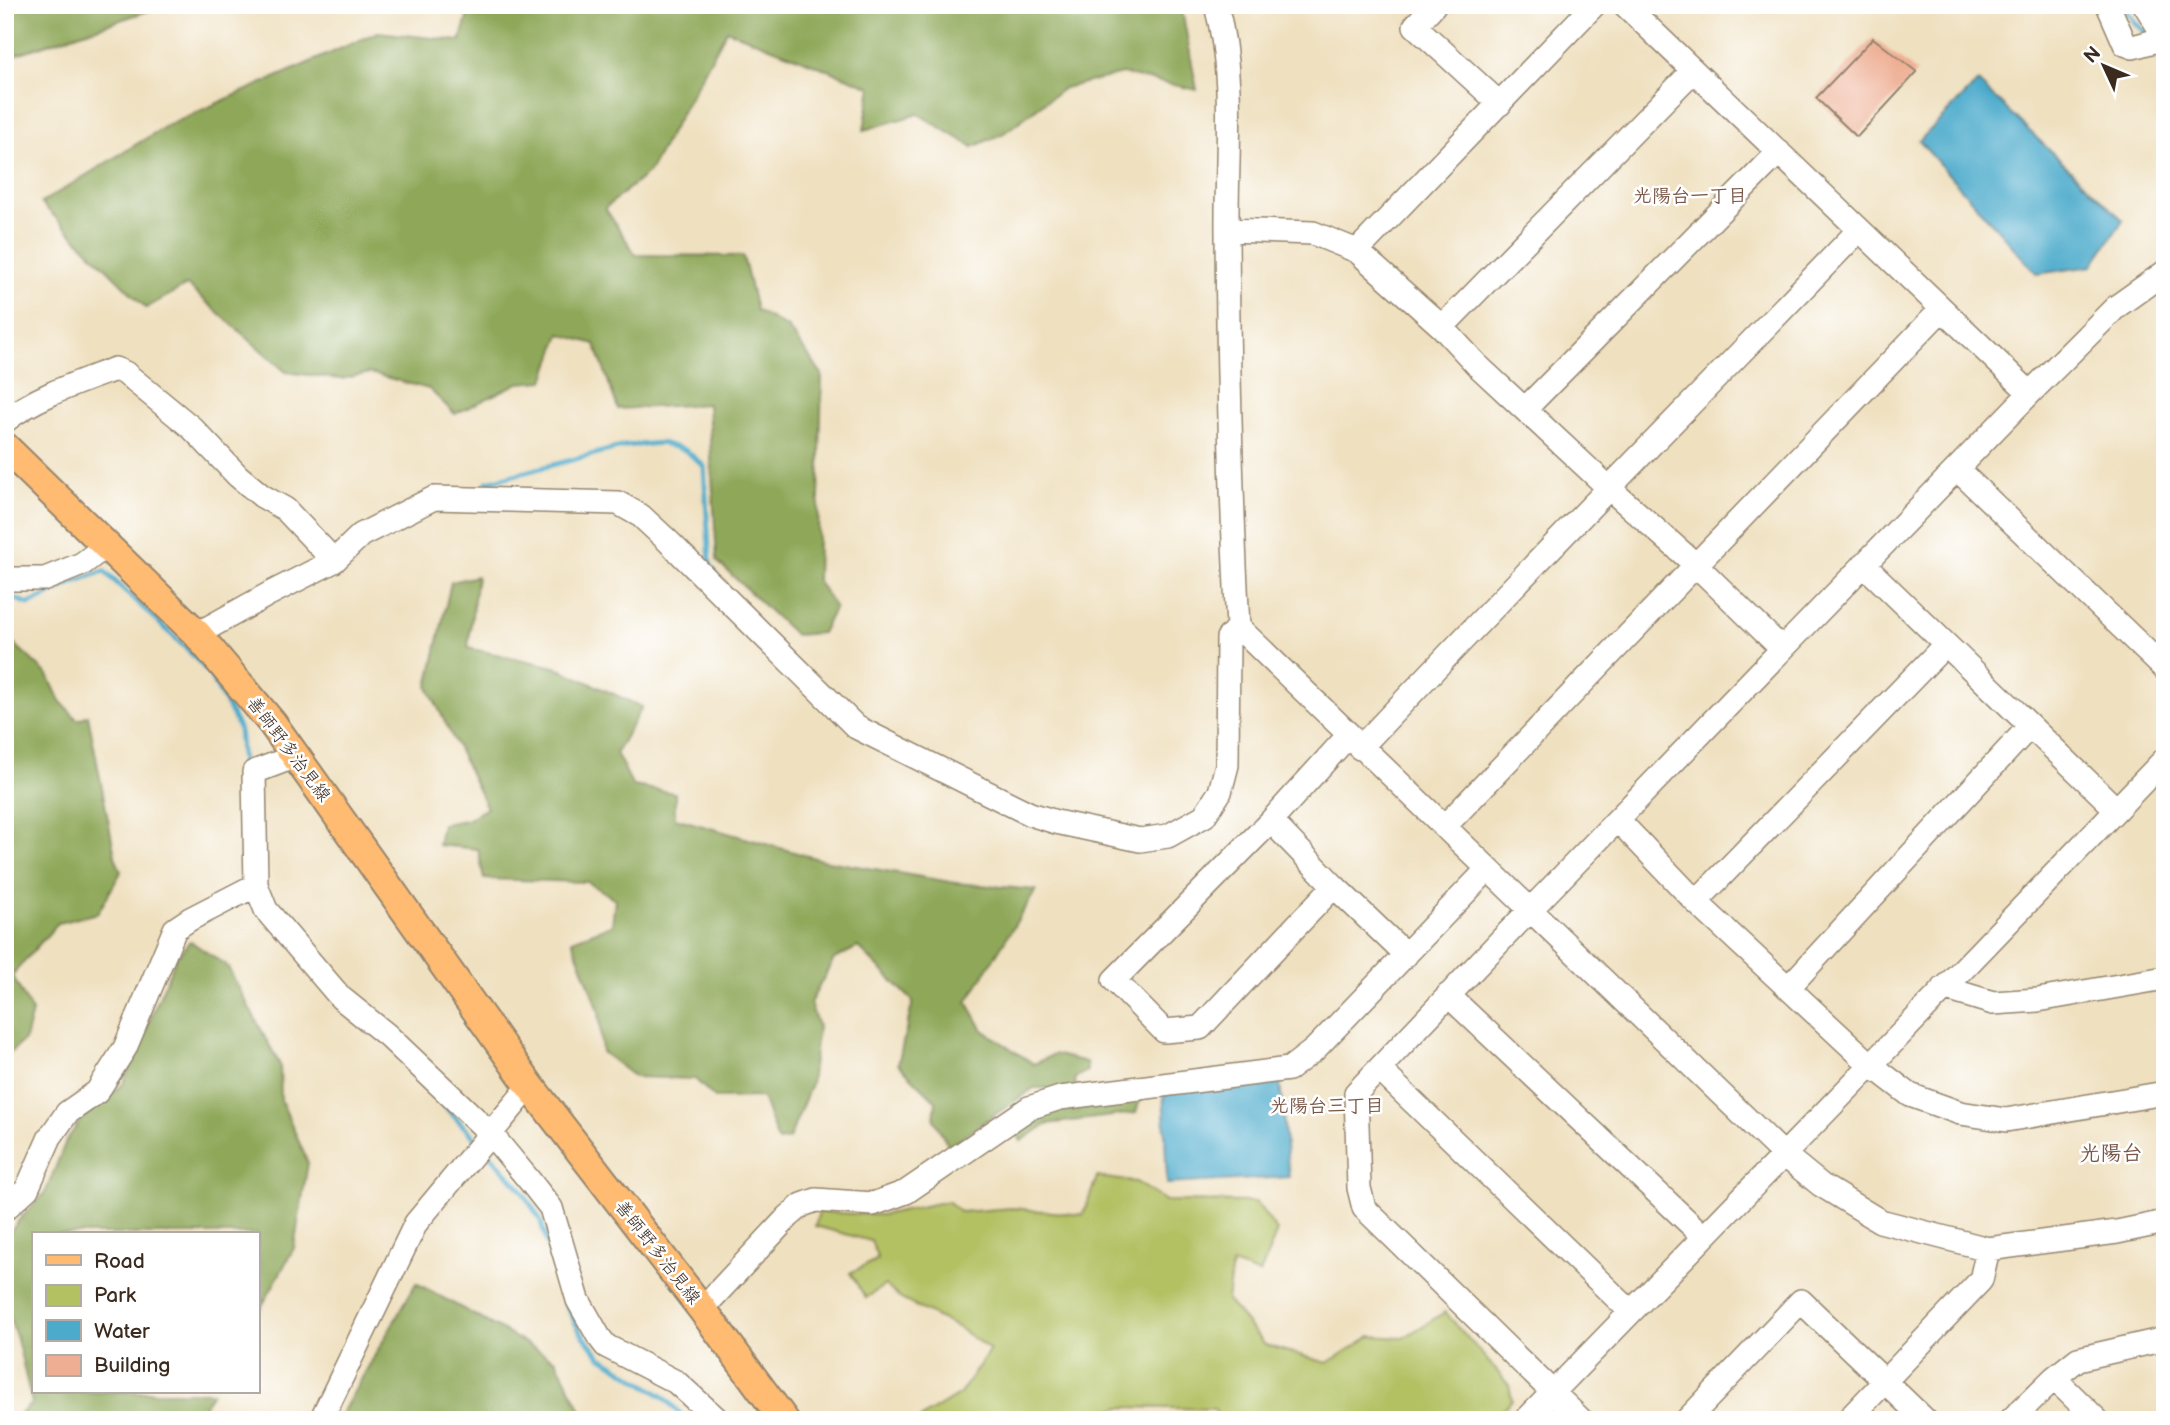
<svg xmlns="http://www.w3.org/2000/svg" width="2170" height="1425" font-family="'Balsamiq Sans','Klee One',sans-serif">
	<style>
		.green { fill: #b3c163; stroke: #777640; stroke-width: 2 }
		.forest { fill: #8ea759; stroke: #64683c; stroke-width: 2 }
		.water { fill: #4caacb; stroke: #446a74; stroke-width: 2 }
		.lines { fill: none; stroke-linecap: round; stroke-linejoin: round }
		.stream { stroke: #4caacb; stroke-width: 5 }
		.building { fill: #eeae93 }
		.minor-casing { stroke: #95856e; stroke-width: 26 }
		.major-casing { stroke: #95856e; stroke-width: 32 }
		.minor { stroke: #fff; stroke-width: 23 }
		.major { stroke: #febb71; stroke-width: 28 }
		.labels { text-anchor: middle; stroke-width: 5; stroke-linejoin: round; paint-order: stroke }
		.street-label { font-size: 18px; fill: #3b2a1e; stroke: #fff }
		.neighbourhood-label { font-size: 19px; font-weight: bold; fill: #7a5847; stroke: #fff }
		.quarter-label { font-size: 21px; font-weight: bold; fill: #7a5847; stroke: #fff }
	</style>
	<rect width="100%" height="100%" fill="#fff"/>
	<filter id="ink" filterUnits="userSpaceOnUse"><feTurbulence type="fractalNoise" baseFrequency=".0143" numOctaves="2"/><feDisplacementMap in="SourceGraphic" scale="14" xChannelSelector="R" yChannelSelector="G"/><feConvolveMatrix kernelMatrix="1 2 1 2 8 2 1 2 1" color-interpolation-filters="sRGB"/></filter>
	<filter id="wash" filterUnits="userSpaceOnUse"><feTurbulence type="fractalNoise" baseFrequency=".00686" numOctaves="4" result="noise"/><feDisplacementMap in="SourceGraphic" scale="28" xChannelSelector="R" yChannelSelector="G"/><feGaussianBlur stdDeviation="1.57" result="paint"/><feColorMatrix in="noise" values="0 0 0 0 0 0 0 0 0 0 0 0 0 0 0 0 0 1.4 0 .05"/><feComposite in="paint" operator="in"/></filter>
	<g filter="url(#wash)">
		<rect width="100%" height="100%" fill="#efe0bf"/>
		<path class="green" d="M 1097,1177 L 1136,1182 L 1166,1201 L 1256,1202 L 1277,1231 L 1260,1274 L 1232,1264 L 1227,1300 L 1265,1345 L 1327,1363 L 1371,1336 L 1403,1338 L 1445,1312 L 1509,1385 L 1512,1400 L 1492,1420 L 1218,1420 L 1215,1409 L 1119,1407 L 1098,1420 L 918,1420 L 960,1394 L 990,1350 L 959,1328 L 901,1299 L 885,1285 L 866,1298 L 850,1273 L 878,1259 L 871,1241 L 815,1226 L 819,1212 L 881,1215 L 948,1201 L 960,1212 L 1012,1208 L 1083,1215 Z"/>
		<path class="forest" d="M 5,5 L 166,5 L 5,58 Z
			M 471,5 L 1181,5 L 1197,90 L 1122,74 L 1064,88 L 1004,133 L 973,147 L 918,114 L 864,130 L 871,87 L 727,30 L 649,172 L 605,208 L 636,255 L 743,256 L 756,310 L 788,328 L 822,374 L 817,580 L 835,607 L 822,633 L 795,635 L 717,561 L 708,404 L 618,409 L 595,344 L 560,334 L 544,381 L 518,383 L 455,414 L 429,389 L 370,373 L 341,379 L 286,372 L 187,285 L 146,308 L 41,203 L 168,125 L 378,32 L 460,41 Z
			M 477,576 L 468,648 L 555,667 L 642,707 L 616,753 L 633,786 L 675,793 L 675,818 L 822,860 L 956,883 L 1036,890 L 967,1002 L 983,1030 L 1034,1064 L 1054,1054 L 1086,1062 L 1087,1071 L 1075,1078 L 1077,1099 L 1140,1098 L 1136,1113 L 1047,1124 L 1021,1141 L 1013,1126 L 1052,1104 L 1047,1088 L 1034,1088 L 949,1146 L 934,1120 L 936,1101 L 898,1064 L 913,1001 L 858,947 L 834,959 L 810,1003 L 818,1026 L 811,1084 L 789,1139 L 778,1141 L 762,1097 L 715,1098 L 695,1079 L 635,1077 L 602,1052 L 599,1011 L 572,940 L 612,925 L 615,899 L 587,882 L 484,879 L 478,849 L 438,845 L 442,824 L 466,820 L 487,808 L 428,687 L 451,582 Z
			M 5,635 L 48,675 L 60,701 L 78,720 L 88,715 L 115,856 L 121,872 L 98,913 L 58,923 L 12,975 L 32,1012 L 25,1039 L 5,1058 Z
			M 190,941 L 227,966 L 280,1065 L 281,1100 L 308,1163 L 294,1248 L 257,1315 L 257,1234 L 33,1234 L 33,1392 L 213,1392 L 204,1404 L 210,1420 L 14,1420 L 32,1403 L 17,1339 L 5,1306 L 5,1240 L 18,1221 L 45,1193 L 66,1141 L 81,1120 L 123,1084 L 176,957 Z
			M 416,1283 L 556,1360 L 586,1420 L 338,1420 Z"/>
		<path class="water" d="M 1978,82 L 2123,220 L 2092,266 L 2037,274 L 1919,141 Z
			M 1280,1081 L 1289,1177 L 1167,1184 L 1163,1086 Z"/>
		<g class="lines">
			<path class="stream" d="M 2123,5 L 2136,24 L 2149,35
				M 487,482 L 625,446 L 661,443 L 685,450 L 704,466 L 710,565 L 716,574
				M 5,595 L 29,604 L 72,583 L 104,571 L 189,651 L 209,673 L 239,728 L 243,777
				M 423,1084 L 477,1140
				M 486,1150 L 520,1188 L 540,1219 L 566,1305 L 581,1333 L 600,1356 L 664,1397 L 686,1420"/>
		</g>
		<g id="blocks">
			<path class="building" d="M 1873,38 L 1917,72 L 1857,137 L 1816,98 Z"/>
		</g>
	</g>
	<g filter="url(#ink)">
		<use href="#blocks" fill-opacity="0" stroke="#95856e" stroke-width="2"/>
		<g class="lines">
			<g class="minor-casing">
				<path id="minor" d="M 1216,5 C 1236,79 1226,158 1227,233 C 1228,365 1231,496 1238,627 L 1783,1154 L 1821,1185 L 1880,1221 L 1988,1249 L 2117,1232 L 2165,1222
					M 1434,5 L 1415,26 L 1500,104
					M 1625,5 L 2030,393
					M 2108,5 L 2125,44 L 2133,47 L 2165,38
					M 2145,5 L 2156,23 L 2165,30
					M 1227,230 L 1313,233 L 1357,251 L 1442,327 L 1477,365 L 1610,489 L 1696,565 L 1782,649
					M 1357,251 L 1594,5
					M 1442,327 L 1693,71
					M 1525,409 L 1779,152
					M 5,421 C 34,397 80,382 115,369 L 125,373 L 192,428 L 238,476 L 262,496 L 285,509 L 334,561
					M 1957,469 L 2165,669
					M 1864,565 L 2116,809
					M 5,579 L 45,579 L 82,564 L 107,545
					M 197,634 L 269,594 L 334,561 L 361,535 L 434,498 L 618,503 L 641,516 L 668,541 L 856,727 L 1030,814 L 1056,822 L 1140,840 L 1168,836 L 1204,816 L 1220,792 L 1227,765 L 1228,638 L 1238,627
					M 1360,748 C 1524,573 1693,403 1859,230
					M 296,756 L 254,772 L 256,885 L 266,910 L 341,998 L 387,1035 L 490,1133 L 529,1180 L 551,1208 L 578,1300 L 599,1337 L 606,1346 L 676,1382 L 718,1420
					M 1618,820 L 1696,902 L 1871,1065 L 1910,1095 L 1960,1113 L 2006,1120 L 2165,1093
					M 1271,821 L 1334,886 L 1406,955
					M 1444,827 L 1942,309
					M 1334,886 L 1200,1028 L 1164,1031 L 1114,980 L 1271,821 L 1348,736
					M 1696,902 L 1945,645
					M 1788,988 L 2030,726
					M 1944,988 L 1993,1003 L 2038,1000 L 2165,978
					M 1448,995 L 1703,1236
					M 1379,1069 L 1630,1311
					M 5,1209 L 27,1189 L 50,1137 L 67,1113 L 97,1092 L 125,1048 L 175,929 L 190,919 L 256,885
					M 702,1309 L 788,1217 L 802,1205 L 816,1200 L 873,1204 L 906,1192 L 1029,1108 L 1060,1098 L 1289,1069 L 1314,1050 L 1487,870
					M 2054,1378 L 2097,1420
					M 321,1420 L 416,1223 L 530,1086
					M 1526,1420 L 1871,1065 L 2165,759
					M 1581,1420 L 1364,1208 L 1359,1188 L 1356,1093 L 1505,936 L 2030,393 L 2116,307 L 2165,272
					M 1687,1420 L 1801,1301 L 1925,1420
					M 1848,1420 L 1981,1280 L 1988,1249
					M 2011,1420 L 2054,1378 L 2078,1359 L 2165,1339"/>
			</g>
			<g class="major-casing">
				<path id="major" d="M 5,447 L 197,634 L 272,723 L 530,1086 L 702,1309 L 784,1420"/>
			</g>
			<use href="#minor" class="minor"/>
			<use href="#major" class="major"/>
		</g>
	</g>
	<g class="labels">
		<g class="street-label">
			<text transform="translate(289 749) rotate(53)" y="6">善師野多治見線</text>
			<text transform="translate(658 1252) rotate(52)" y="6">善師野多治見線</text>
		</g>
		<g class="neighbourhood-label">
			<text x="1690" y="202">光陽台一丁目</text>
			<text x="1327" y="1112">光陽台三丁目</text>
		</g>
		<g class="quarter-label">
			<text x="2111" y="1160">光陽台</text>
		</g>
	</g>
	<rect width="2170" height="1425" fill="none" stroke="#fff" stroke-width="28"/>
	<rect x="32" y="1232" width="228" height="161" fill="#ffffff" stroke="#b1aaa5" stroke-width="2"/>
	<rect x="46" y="1255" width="35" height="10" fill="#febb71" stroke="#b1aaa5" stroke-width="2"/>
	<text x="94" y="1268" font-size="21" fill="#3b2a1e">Road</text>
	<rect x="46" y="1285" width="35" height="21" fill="#b3c163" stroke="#b1aaa5" stroke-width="2"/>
	<text x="94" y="1302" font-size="21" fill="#3b2a1e">Park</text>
	<rect x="46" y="1320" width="35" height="21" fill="#4caacb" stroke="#b1aaa5" stroke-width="2"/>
	<text x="94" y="1338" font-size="21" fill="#3b2a1e">Water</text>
	<rect x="46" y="1355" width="35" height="21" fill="#eeae93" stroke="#b1aaa5" stroke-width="2"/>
	<text x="94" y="1372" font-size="21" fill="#3b2a1e">Building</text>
	<g transform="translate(2104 66) rotate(314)" stroke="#ffffff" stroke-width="5" paint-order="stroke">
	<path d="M0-5L12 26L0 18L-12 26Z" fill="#3b2a1e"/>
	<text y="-10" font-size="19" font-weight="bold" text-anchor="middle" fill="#3b2a1e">N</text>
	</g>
</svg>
